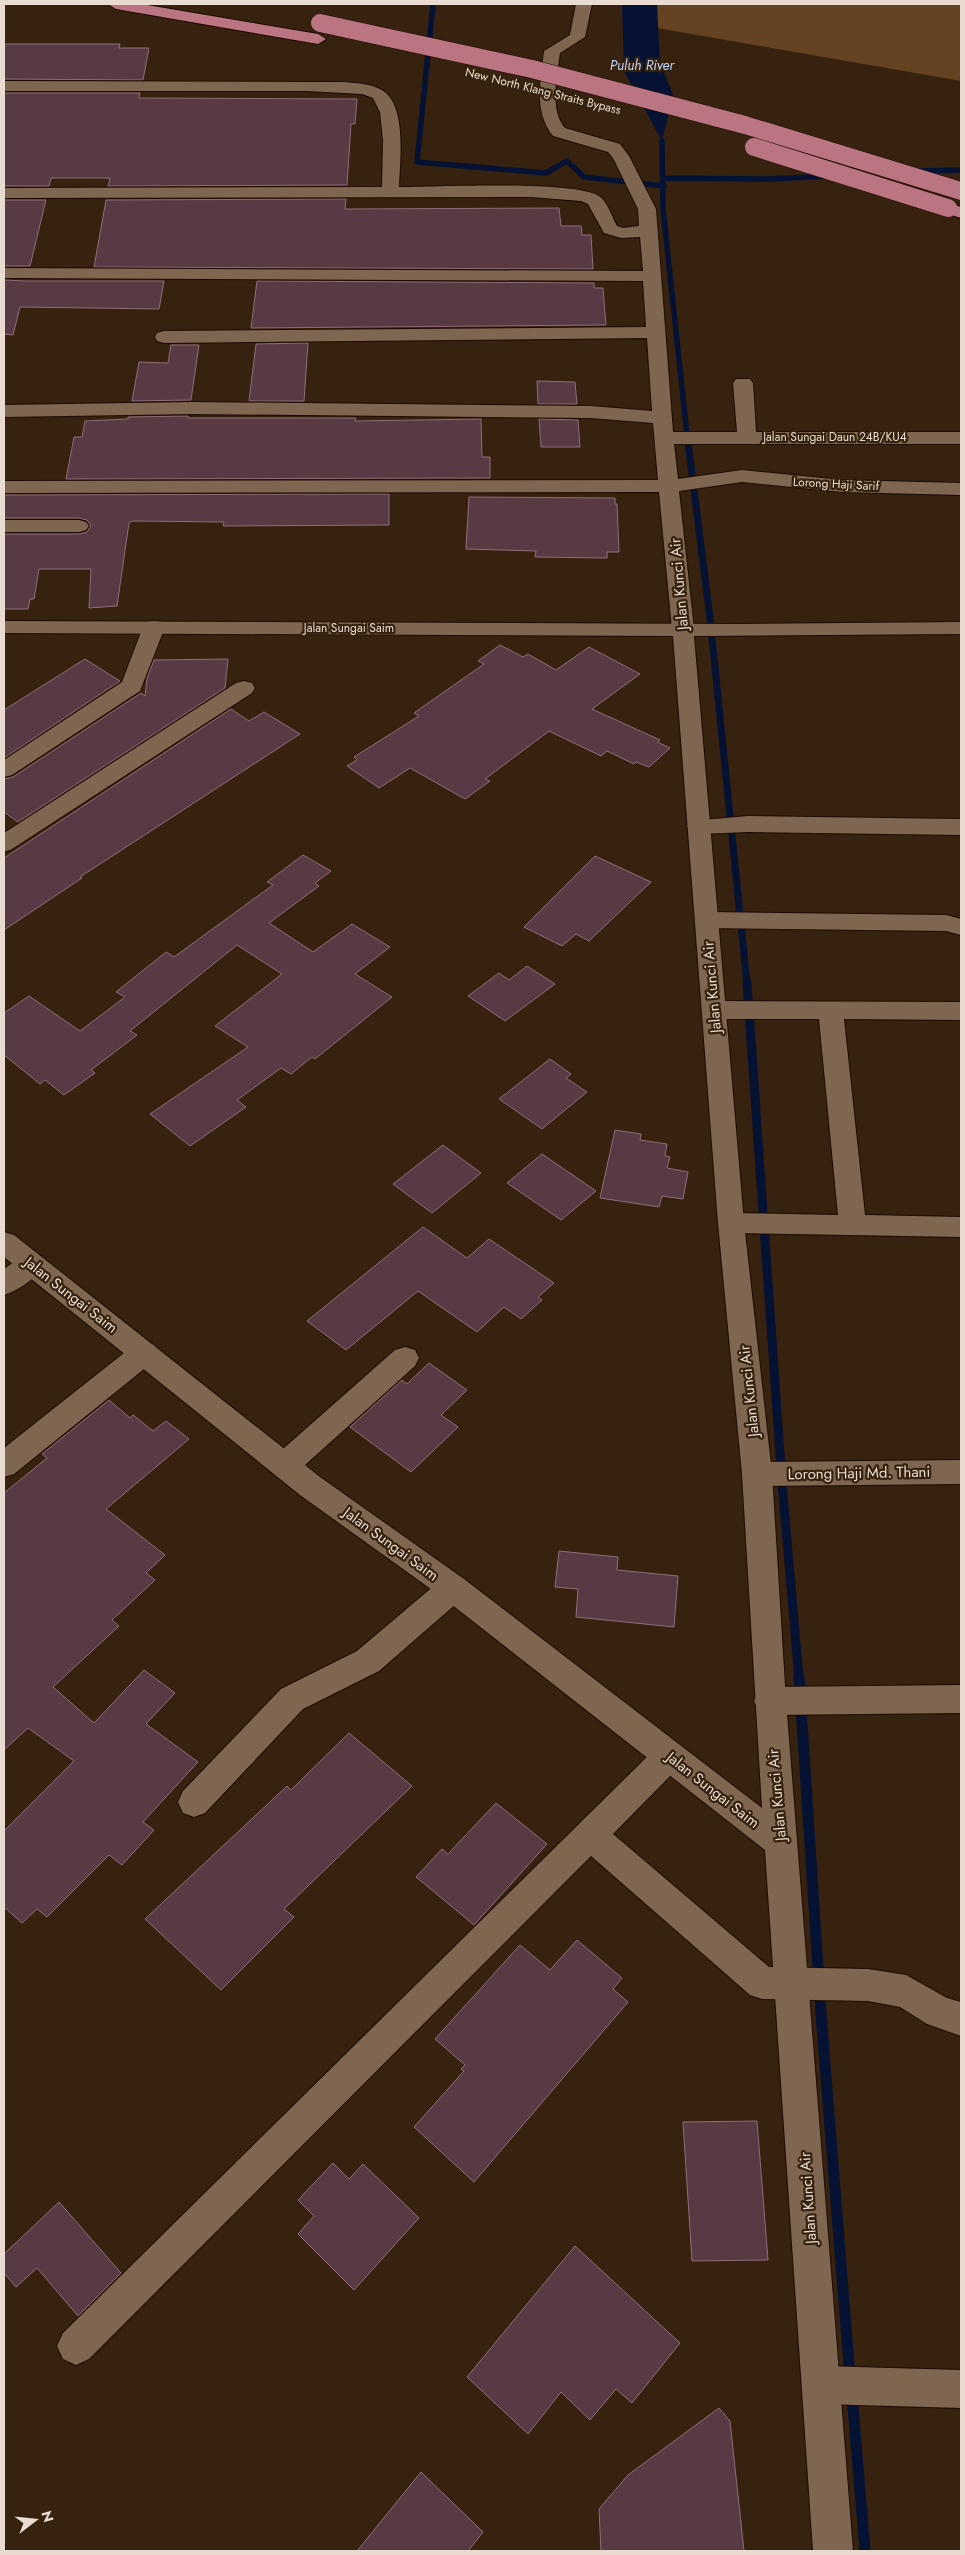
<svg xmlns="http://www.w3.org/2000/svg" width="965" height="2555" font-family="Jost,sans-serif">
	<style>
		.green { fill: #654322 }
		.water { fill: #051234 }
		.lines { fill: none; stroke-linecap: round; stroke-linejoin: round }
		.stream-far3 { stroke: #051234; stroke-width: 5.5 }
		.stream-far2 { stroke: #051234; stroke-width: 7 }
		.stream-far1 { stroke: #051234; stroke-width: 9 }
		.stream { stroke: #051234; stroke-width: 11 }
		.building { fill: #573a44; stroke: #8f6e79 }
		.minor-casing { stroke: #1d0b00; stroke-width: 2 }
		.tertiary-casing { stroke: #1d0b00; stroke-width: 2 }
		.motorway-casing { stroke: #1d0b00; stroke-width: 2 }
		.minor { fill: #7e6650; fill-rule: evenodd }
		.tertiary { fill: #7e6650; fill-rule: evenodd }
		.motorway { fill: #bb7482; fill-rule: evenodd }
		.motorway-bridge-casing { stroke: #1d0b00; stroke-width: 19; stroke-linecap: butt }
		.motorway-bridge { stroke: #bb7482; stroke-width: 18 }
		.labels { text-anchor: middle; stroke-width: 4.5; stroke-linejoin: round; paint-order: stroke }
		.far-street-label { font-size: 12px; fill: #e9dbcf; stroke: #36220e }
		.far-water-label { font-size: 14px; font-style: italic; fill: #bbd0f7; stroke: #36220e }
		.street-label { font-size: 15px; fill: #e9dbcf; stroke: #36220e }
	</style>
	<rect width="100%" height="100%" fill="#36220e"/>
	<path class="green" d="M 657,4 L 961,4 L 961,81 L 657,28 Z"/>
	<path class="water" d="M 622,4 L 657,4 L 660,63 L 673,95 L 662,141 L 624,71 Z"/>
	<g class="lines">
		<path class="stream-far3" d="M 433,4 L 417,162 L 546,173 L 567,161 L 584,177 L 664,186
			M 662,141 L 663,209 L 687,435
			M 914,171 L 961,170
			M 664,178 L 770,179 L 829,176"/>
		<path class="stream-far2" d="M 687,434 L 710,618 L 747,984"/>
		<path class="stream-far1" d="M 747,983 L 782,1483 L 799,1678"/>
		<path class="stream" d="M 799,1677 L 821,2014 L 850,2377
			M 852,2395 L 865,2551"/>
	</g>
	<path class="building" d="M 4,44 L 120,44 L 119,48 L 149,48 L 143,80 L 4,79 Z
		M 4,93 L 140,93 L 139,98 L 357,99 L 355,124 L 351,124 L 347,185 L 108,186 L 110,178 L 51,178 L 49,186 L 4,186 Z
		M 346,199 L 345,209 L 559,208 L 561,226 L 581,226 L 582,235 L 591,235 L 593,269 L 94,267 L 106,200 Z
		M 4,200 L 46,200 L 30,266 L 4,266 Z
		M 4,280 L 26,281 L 164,281 L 159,309 L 20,307 L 13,335 L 4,334 Z
		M 257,281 L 594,283 L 594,288 L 603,288 L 606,325 L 251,328 Z
		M 308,343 L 304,401 L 249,401 L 256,344 Z
		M 171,345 L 199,345 L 191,400 L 132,401 L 139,362 L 168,363 Z
		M 537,381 L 575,382 L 577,404 L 538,404 Z
		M 188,416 L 188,418 L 356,418 L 355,421 L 481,419 L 482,457 L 490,457 L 490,478 L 66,479 L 74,437 L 82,437 L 85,421 L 128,419 L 128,417 Z
		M 539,419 L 578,420 L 580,447 L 541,447 Z
		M 389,494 L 389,525 L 223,526 L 224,522 L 132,521 L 129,523 L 117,606 L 89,608 L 91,569 L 39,569 L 34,599 L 30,599 L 28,609 L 4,609 L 4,534 L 79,534 L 87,532 L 91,526 L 87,520 L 79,518 L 4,518 L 4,495 Z
		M 469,497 L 615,498 L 615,504 L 617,504 L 619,552 L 607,552 L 607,558 L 535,557 L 536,551 L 466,549 Z
		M 500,645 L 523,657 L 528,654 L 556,670 L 589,647 L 640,674 L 592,709 L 660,740 L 657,742 L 670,748 L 649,767 L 636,762 L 634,764 L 607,751 L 601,756 L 549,731 L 485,779 L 490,781 L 465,799 L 410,768 L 379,788 L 347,766 L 357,760 L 354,757 L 419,716 L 414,713 L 484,664 L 478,661 Z
		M 85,659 L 120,681 L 4,758 L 4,710 Z
		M 228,659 L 225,688 L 18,822 L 4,812 L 4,779 L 13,777 L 141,693 L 145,696 L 147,678 L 154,660 Z
		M 231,709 L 249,721 L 264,712 L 300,734 L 80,877 L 82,878 L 4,930 L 4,858 Z
		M 303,855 L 331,871 L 315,883 L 319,886 L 269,923 L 313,952 L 352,924 L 390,947 L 355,974 L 392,997 L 315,1059 L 312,1057 L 291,1074 L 281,1068 L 237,1100 L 246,1107 L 190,1146 L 150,1114 L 248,1047 L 215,1026 L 282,974 L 237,945 L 130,1031 L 137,1035 L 91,1070 L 95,1073 L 64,1095 L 45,1080 L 40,1084 L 4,1055 L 4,1013 L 29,996 L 80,1031 L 125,997 L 116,992 L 166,952 L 174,957 L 273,885 L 267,882 Z
		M 595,856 L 651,882 L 589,941 L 576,934 L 562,946 L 524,927 Z
		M 527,966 L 555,984 L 505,1021 L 468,996 L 499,973 L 509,980 Z
		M 550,1059 L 571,1074 L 566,1078 L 587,1092 L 542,1129 L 499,1099 Z
		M 615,1130 L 641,1134 L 640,1140 L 667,1144 L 665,1156 L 670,1157 L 667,1168 L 688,1172 L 683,1199 L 662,1196 L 659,1207 L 600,1198 Z
		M 443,1145 L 481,1173 L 432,1213 L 393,1184 Z
		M 542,1154 L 596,1191 L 561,1220 L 507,1183 Z
		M 423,1227 L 467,1258 L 489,1239 L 554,1283 L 538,1297 L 542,1300 L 521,1319 L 504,1307 L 477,1332 L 418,1291 L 346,1350 L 307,1321 Z
		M 429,1363 L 467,1390 L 441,1415 L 458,1427 L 411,1472 L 350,1427 L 402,1380 L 407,1384 Z
		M 109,1400 L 130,1418 L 133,1415 L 153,1431 L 166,1421 L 189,1439 L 106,1509 L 165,1555 L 146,1573 L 155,1580 L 112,1620 L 119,1626 L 53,1687 L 94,1723 L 144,1670 L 175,1693 L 146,1724 L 198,1762 L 143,1822 L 154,1830 L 122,1865 L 109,1855 L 47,1917 L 37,1909 L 22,1923 L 4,1907 L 4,1831 L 74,1761 L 28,1728 L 4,1750 L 4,1493 L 47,1458 L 42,1454 Z
		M 559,1551 L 618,1557 L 617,1570 L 678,1576 L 674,1627 L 576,1617 L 578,1589 L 555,1587 Z
		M 349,1733 L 412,1786 L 284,1909 L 294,1917 L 221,1990 L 145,1919 L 287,1786 L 291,1790 Z
		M 496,1803 L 547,1844 L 474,1925 L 416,1877 L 442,1849 L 448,1854 Z
		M 577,1940 L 622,1978 L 613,1989 L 628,2002 L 474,2182 L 414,2127 L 464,2071 L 461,2069 L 465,2065 L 435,2039 L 520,1945 L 550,1970 Z
		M 757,2121 L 768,2260 L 692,2261 L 683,2122 Z
		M 333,2163 L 349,2179 L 363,2164 L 419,2218 L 354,2290 L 298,2234 L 314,2216 L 298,2200 Z
		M 59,2202 L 121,2273 L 78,2316 L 37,2268 L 16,2287 L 4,2273 L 4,2254 Z
		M 575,2246 L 680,2343 L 632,2403 L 616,2389 L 590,2420 L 561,2392 L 528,2434 L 467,2377 Z
		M 719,2408 L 730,2421 L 744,2551 L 601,2551 L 599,2509 L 628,2475 Z
		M 421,2472 L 483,2532 L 468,2551 L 357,2551 Z"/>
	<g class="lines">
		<g class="minor-casing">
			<path id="minor" d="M 576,4 L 592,4 L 585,37 L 560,53 C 557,75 549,110 565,128 L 620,144 L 629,156 L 656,209 L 673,432 L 737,432 L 733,383 L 736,379 L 750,379 L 753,383 L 756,432 L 961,432 L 961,444 L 674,444 L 678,479 L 742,470 L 842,480 L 961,483 L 961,495 L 842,492 L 742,482 L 679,491 L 694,629 L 691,634 L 683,635 L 675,634 L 672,629 L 659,492 L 4,493 L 4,481 L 658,480 L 653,423 L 591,418 L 192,414 L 4,417 L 4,405 L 192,402 L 591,406 L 652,411 L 647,338 L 164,343 L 157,341 L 155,337 L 157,333 L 164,331 L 646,327 L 643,281 L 4,278 L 4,268 L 643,271 L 640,237 L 621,238 L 604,233 L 588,204 L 581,201 L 531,197 L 4,198 L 4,188 L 382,187 L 383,140 L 380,112 L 373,98 L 362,94 L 307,91 L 4,91 L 4,81 L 344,82 C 357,83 376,84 386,93 C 406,111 400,162 399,187 C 437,187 573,180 599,196 C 607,201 612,217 617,226 L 623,228 L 639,226 L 638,209 L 613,158 L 608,152 L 553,136 C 533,112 541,79 544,51 L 570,35 Z
				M 4,520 L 79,520 L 86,522 L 89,526 L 86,530 L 79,532 L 4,532 Z
				M 154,621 L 162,622 L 165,627 L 140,691 L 12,775 L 4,777 L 4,760 L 122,682 L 143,627 L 146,622 Z
				M 244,681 L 252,683 L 255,688 L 252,693 L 12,849 L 4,852 L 4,833 L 236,683 Z
				M 748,816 L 961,819 L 961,835 L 748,832 L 699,834 L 691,831 L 687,826 L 691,821 Z
				M 707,912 L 946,915 L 961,919 L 961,935 L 946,931 L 707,928 L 698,926 L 695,920 L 698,914 Z
				M 714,1001 L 961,1002 L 961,1020 L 844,1019 L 865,1215 L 961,1217 L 961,1237 L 731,1233 L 721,1230 L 718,1223 L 721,1216 L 731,1213 L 838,1215 L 819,1019 L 714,1019 L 705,1016 L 702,1010 L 705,1004 Z
				M 31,1253 L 41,1257 L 45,1264 C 37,1278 19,1290 4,1295 L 4,1269 L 21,1257 Z
				M 144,1342 L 154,1345 L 158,1353 L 154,1361 L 14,1474 L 4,1477 L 4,1448 L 134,1345 Z
				M 405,1347 L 415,1350 L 419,1358 L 415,1366 L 295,1474 L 285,1477 L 275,1474 L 270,1465 L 275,1456 L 395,1350 Z
				M 961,1460 L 961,1484 L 757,1486 L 747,1483 L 742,1474 L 747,1465 L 757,1462 Z
				M 453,1575 L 464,1579 L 468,1588 L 464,1597 L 379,1671 L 303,1709 L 205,1813 L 194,1817 L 183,1813 L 178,1802 L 183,1791 L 281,1689 L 357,1651 L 442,1579 Z
				M 961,1685 L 961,1713 L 770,1715 L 759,1711 L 754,1701 L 759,1691 L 770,1687 Z
				M 669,1742 L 680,1746 L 685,1756 L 680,1766 L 613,1834 L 769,1967 L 868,1969 L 906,1975 L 947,1998 L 961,2002 L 961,2036 L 927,2024 L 900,2007 L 868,2001 L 762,1999 L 750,1995 L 591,1856 L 89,2359 L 76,2365 L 63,2359 L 57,2346 L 63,2333 L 658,1746 Z
				M 821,2366 L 961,2370 L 961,2408 L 821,2404 L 808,2398 L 802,2385 L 808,2372 Z"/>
		</g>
		<g class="tertiary-casing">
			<path id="tertiary" d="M 4,621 L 740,624 L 961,622 L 961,634 L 694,636 L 744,1223 L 772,1474 L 786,1701 L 853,2551 L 813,2551 L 765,1850 L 442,1597 L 300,1495 L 4,1257 L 4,1232 L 14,1235 L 320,1477 L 464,1579 L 762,1808 L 742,1474 L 718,1223 L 673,636 L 4,633 Z"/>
		</g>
		<g class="motorway-casing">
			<path id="motorway" d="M 108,4 L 141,4 L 318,34 L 326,39 L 318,44 L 116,9 Z
				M 948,203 L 961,207 L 961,218 L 942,212 L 939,208 L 942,204 Z"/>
		</g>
		<use href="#minor" class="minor"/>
		<use href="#tertiary" class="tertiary"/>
		<use href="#motorway" class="motorway"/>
		<g class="motorway-bridge-casing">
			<path id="motorway-bridge" d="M 320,23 L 532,69 L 745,125 L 961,191
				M 754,147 L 948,208"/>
		</g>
		<use href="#motorway-bridge" class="motorway-bridge"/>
	</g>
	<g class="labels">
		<g class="far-street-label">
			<text transform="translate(543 91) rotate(14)" y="4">New North Klang Straits Bypass</text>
			<text x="835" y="441">Jalan Sungai Daun 24B/KU4</text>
			<text transform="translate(836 484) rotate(3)" y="4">Lorong Haji Sarif</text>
			<text x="349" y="632">Jalan Sungai Saim</text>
		</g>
		<g class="far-water-label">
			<text x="642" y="70">Puluh River</text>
		</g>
		<g class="street-label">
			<text transform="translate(679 584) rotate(-95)" y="5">Jalan Kunci Air</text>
			<text transform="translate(712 987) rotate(-95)" y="5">Jalan Kunci Air</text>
			<text transform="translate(71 1295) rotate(38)" y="5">Jalan Sungai Saim</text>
			<text transform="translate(749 1391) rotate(-96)" y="5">Jalan Kunci Air</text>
			<text transform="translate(859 1473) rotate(-1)" y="5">Lorong Haji Md. Thani</text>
			<text transform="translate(391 1544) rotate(36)" y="5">Jalan Sungai Saim</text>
			<text transform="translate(713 1790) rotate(38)" y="5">Jalan Sungai Saim</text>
			<text transform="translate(777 1795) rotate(-95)" y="5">Jalan Kunci Air</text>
			<text transform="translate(808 2198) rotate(-94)" y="5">Jalan Kunci Air</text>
		</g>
	</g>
	<rect width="965" height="2555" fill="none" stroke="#e9dbcf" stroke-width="10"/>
	<g transform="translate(35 2520) rotate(74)" stroke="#36220e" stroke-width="4" paint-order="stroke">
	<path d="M0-4L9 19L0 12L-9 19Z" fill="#e9dbcf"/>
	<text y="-8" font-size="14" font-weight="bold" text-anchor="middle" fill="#e9dbcf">N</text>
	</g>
</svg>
